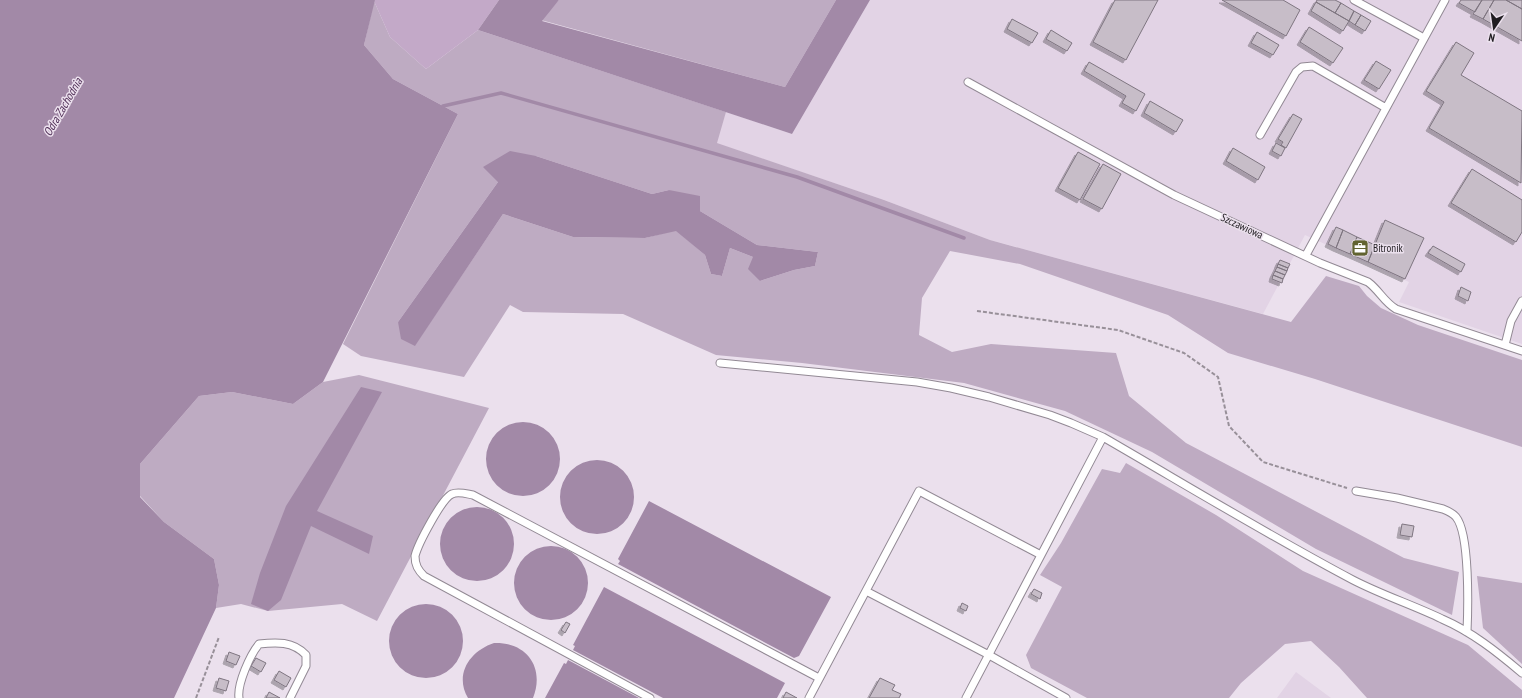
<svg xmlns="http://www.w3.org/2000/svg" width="1522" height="698" font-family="'PT Sans Narrow',sans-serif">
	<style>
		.built { fill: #e2d3e5 }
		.green { fill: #beabc2; fill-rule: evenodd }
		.forest { fill: #c3a9c8 }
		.water { fill: #a289a7 }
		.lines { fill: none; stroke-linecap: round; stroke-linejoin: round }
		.stream { stroke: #a289a7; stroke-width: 3.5 }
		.building { fill: #c7bdc8; stroke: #7e7580; filter: url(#shadow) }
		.lane-casing { stroke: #928994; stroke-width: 9 }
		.path { stroke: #989099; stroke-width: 2; stroke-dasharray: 4 2; stroke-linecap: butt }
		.lane { stroke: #fff; stroke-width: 7 }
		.labels { text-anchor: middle; stroke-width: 3; stroke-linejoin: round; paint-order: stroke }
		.street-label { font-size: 11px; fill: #201d21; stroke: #ebe0ed }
		.poi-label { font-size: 11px; fill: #201d21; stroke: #ebe0ed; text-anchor: start }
		.water-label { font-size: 12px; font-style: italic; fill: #4d2b54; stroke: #ebe0ed }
	</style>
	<defs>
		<filter id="shadow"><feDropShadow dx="-3" dy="3" stdDeviation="0" flood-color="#0004"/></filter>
	</defs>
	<rect width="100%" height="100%" fill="#ebe0ed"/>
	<path class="built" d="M 870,0 L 1522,0 L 1522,344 L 1399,302 L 1409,282 L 1305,235 L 1263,314 L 990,240 L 884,200 L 716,143 L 726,112 L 792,134 Z
		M 1296,672 L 1331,698 L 1277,698 Z"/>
	<path class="green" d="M 559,0 L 836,0 L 785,87 L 541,20 Z
		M 374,1 L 390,37 L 426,69 L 478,30 L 726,112 L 717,143 L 884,200 L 990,240 L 1291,322 L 1326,276 L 1359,286 L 1367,296 L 1381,308 L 1418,325 L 1522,360 L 1522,447 L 1315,379 L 1228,353 L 1168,315 L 1020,264 L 950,251 L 922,298 L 919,335 L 952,352 L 991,344 L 1116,353 L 1129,396 L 1186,443 L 1404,558 L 1459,572 L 1452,615 L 1316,549 L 1152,452 L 1065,411 L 964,383 L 802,363 L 716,355 L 623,314 L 523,312 L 510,305 L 464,377 L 361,356 L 343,344 L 458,114 L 393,79 L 364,45 ZM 536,156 L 652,194 L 669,190 L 700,211 L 757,245 L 818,252 L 815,266 L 794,270 L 760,281 L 753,257 L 730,248 L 722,276 L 711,274 L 705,255 L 676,230 L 645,238 L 573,237 L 503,214 L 415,345 L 398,322 L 498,182 Z
		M 359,375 L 489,408 L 377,621 L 342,604 L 268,611 L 241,604 L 216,608 L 219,585 L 214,559 L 164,522 L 140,496 L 140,464 L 199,396 L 232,392 L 293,404 L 323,382 Z
		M 1126,463 L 1216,515 L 1303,571 L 1468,645 L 1522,690 L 1522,698 L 1367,698 L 1339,667 L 1311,641 L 1285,644 L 1241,683 L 1229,698 L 1087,698 L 1031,668 L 1026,655 L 1062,587 L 1040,575 L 1061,543 L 1102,469 L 1120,473 Z
		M 1477,576 L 1522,583 L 1522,664 L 1483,628 Z"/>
	<path class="forest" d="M 375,0 L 499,0 L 478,30 L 426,69 L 390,37 L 374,1 Z"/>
	<path class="water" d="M 0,0 L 375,0 L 364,45 L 393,79 L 458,114 L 323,382 L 293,404 L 232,392 L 199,396 L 140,464 L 140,497 L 164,522 L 214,559 L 219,585 L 216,608 L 174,698 L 0,698 Z
		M 499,0 L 559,0 L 542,21 L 785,87 L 836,0 L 870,0 L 792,134 L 478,30 Z
		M 510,151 L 536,156 L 652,194 L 669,190 L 700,196 L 700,211 L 757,245 L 818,252 L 815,266 L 794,270 L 760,281 L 748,269 L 753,257 L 730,248 L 722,276 L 711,274 L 705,255 L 676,231 L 645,238 L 573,237 L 503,214 L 415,346 L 401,339 L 398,322 L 498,182 L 483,167 Z
		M 361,387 L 382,392 L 317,511 L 373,536 L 369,554 L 311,526 L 281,600 L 268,611 L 251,604 L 260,573 L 286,506 Z
		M486 459a37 37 0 1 1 74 0a37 37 0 1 1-74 0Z
		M560 497a37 37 0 1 1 74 0a37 37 0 1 1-74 0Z
		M 649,501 L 831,597 L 799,656 L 794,658 L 618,564 L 620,561 L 618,559 Z
		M440 544a37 37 0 1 1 74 0a37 37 0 1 1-74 0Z
		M514 583a37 37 0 1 1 74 0a37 37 0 1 1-74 0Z
		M 604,587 L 785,683 L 777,698 L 663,698 L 573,650 L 575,646 L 573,645 Z
		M389 641a37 37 0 1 1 74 0a37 37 0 1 1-74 0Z
		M 494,643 C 527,642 545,668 533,698 L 468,698 C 454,674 470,651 494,643 Z
		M 568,660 L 639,698 L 545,698 L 564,663 L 566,664 Z"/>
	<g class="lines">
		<path class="stream" d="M 443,106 L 501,93 L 797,177 L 964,238"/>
	</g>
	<path class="building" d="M 1115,0 L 1158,0 L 1126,60 L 1093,42 Z
		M 1222,0 L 1283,0 L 1300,10 L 1286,36 Z
		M 1317,0 L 1335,0 L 1341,3 L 1335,13 L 1316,2 Z
		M 1461,0 L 1482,0 L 1475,12 L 1459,3 Z
		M 1482,0 L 1494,0 L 1483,19 L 1473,14 Z
		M 1494,0 L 1506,0 L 1522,9 L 1522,41 L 1483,19 Z
		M 1506,0 L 1522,0 L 1522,9 Z
		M 1316,2 L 1349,21 L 1343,31 L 1311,11 Z
		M 1341,3 L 1354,11 L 1349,21 L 1335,13 Z
		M 1354,11 L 1361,15 L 1355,25 L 1349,21 Z
		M 1361,15 L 1371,21 L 1365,31 L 1355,25 Z
		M 1012,19 L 1038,33 L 1032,43 L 1007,29 Z
		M 1309,27 L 1343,48 L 1333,63 L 1300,42 Z
		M 1051,30 L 1072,43 L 1067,51 L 1046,39 Z
		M 1257,32 L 1279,45 L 1273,55 L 1251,43 Z
		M 1456,42 L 1474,53 L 1461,75 L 1522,111 L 1521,183 L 1429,128 L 1444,102 L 1426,91 Z
		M 1376,61 L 1391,70 L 1379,89 L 1364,80 Z
		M 1089,62 L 1145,94 L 1136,111 L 1122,103 L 1126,96 L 1084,71 Z
		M 1150,101 L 1183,120 L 1176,132 L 1144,113 Z
		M 1293,114 L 1302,119 L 1286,148 L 1281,145 L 1283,142 L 1278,139 Z
		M 1276,143 L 1285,148 L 1281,156 L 1272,151 Z
		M 1233,148 L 1265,167 L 1258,180 L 1226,161 Z
		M 1078,152 L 1100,164 L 1080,200 L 1058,188 Z
		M 1103,164 L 1121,174 L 1102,209 L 1083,199 Z
		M 1472,169 L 1522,200 L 1522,232 L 1516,242 L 1451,203 Z
		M 1385,220 L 1424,238 L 1405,279 L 1368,262 Z
		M 1336,227 L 1343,230 L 1336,248 L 1328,244 Z
		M 1343,230 L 1357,237 L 1350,254 L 1336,248 Z
		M 1357,237 L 1375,245 L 1368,262 L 1350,254 Z
		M 1433,246 L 1465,264 L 1461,272 L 1428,253 Z
		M 1280,260 L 1290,264 L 1288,268 L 1278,264 Z
		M 1278,264 L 1288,268 L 1287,271 L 1277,267 Z
		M 1277,267 L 1287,271 L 1285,275 L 1275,271 Z
		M 1275,271 L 1285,275 L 1283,279 L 1273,275 Z
		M 1273,275 L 1283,279 L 1282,283 L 1272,279 Z
		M 1461,287 L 1471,292 L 1468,301 L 1458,296 Z
		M 1402,524 L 1414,526 L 1412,537 L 1400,535 Z
		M 1034,589 L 1042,593 L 1040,599 L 1031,594 Z
		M 962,603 L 968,606 L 966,611 L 960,608 Z
		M 566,622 L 570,624 L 565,633 L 561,630 Z
		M 229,652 L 240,656 L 236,665 L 226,661 Z
		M 256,658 L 266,663 L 261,672 L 251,666 Z
		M 279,671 L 291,678 L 286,687 L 274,680 Z
		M 219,678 L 229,681 L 226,691 L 216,688 Z
		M 880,678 L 895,685 L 892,690 L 901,694 L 899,698 L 869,698 Z
		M 269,692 L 280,698 L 266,698 Z
		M 786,692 L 797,698 L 783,698 Z"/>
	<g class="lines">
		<g class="lane-casing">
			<path id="lane" d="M 1354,0 L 1424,38
				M 968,82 L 1174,195 L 1320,263 L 1368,282 C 1379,290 1384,302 1396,309 L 1522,351
				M 1260,135 L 1296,72 L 1302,67 L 1313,66 L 1386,108
				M 1306,255 L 1445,0
				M 1505,345 L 1511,321 L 1522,301
				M 720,363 L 917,382 L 951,388 L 989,397 L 1050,415 L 1071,423 L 1103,437 C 1186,485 1268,535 1353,580 C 1382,595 1413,605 1442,619 C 1472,632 1497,652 1522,673
				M 1356,491 L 1397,498 L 1443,509 C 1448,511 1453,513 1456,517 C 1470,534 1468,609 1467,632
				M 866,591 L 989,655 L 1066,698
				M 239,698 C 237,684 250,655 259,644 C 276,642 293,641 306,655 L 306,666 L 290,698
				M 650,698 L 424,576 C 418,570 415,565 415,556 C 418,544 442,498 452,494 C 458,491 467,494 473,495 L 819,678
				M 809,698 L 919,491 L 1041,555
				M 966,698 L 1103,437"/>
		</g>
		<path class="path" d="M 977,311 L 1118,330 L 1184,353 L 1218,377 L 1229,426 L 1263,462 L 1347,488
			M 196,698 L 219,637"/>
		<use href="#lane" class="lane"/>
	</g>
	<defs>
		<g id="office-square" transform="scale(0.9)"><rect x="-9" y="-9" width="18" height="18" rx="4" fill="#616330" stroke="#ebe0ed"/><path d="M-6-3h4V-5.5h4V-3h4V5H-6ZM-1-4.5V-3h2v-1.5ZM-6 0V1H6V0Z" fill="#fff"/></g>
	</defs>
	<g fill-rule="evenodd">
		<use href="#office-square" x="1360" y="248"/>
	</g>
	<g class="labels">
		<g class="street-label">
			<text transform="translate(1242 226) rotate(25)" y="4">Szczawiowa</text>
		</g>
		<g class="poi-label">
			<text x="1373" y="252">Bitronik</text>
		</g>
		<g class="water-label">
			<text transform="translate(63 107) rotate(-60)" y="4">Odra Zachodnia</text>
		</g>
	</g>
	<g transform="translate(1494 28) rotate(193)" stroke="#ebe0ed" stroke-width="3" paint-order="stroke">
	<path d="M0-3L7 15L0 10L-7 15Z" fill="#201d21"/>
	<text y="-6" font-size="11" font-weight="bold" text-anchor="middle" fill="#201d21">N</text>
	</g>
</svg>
